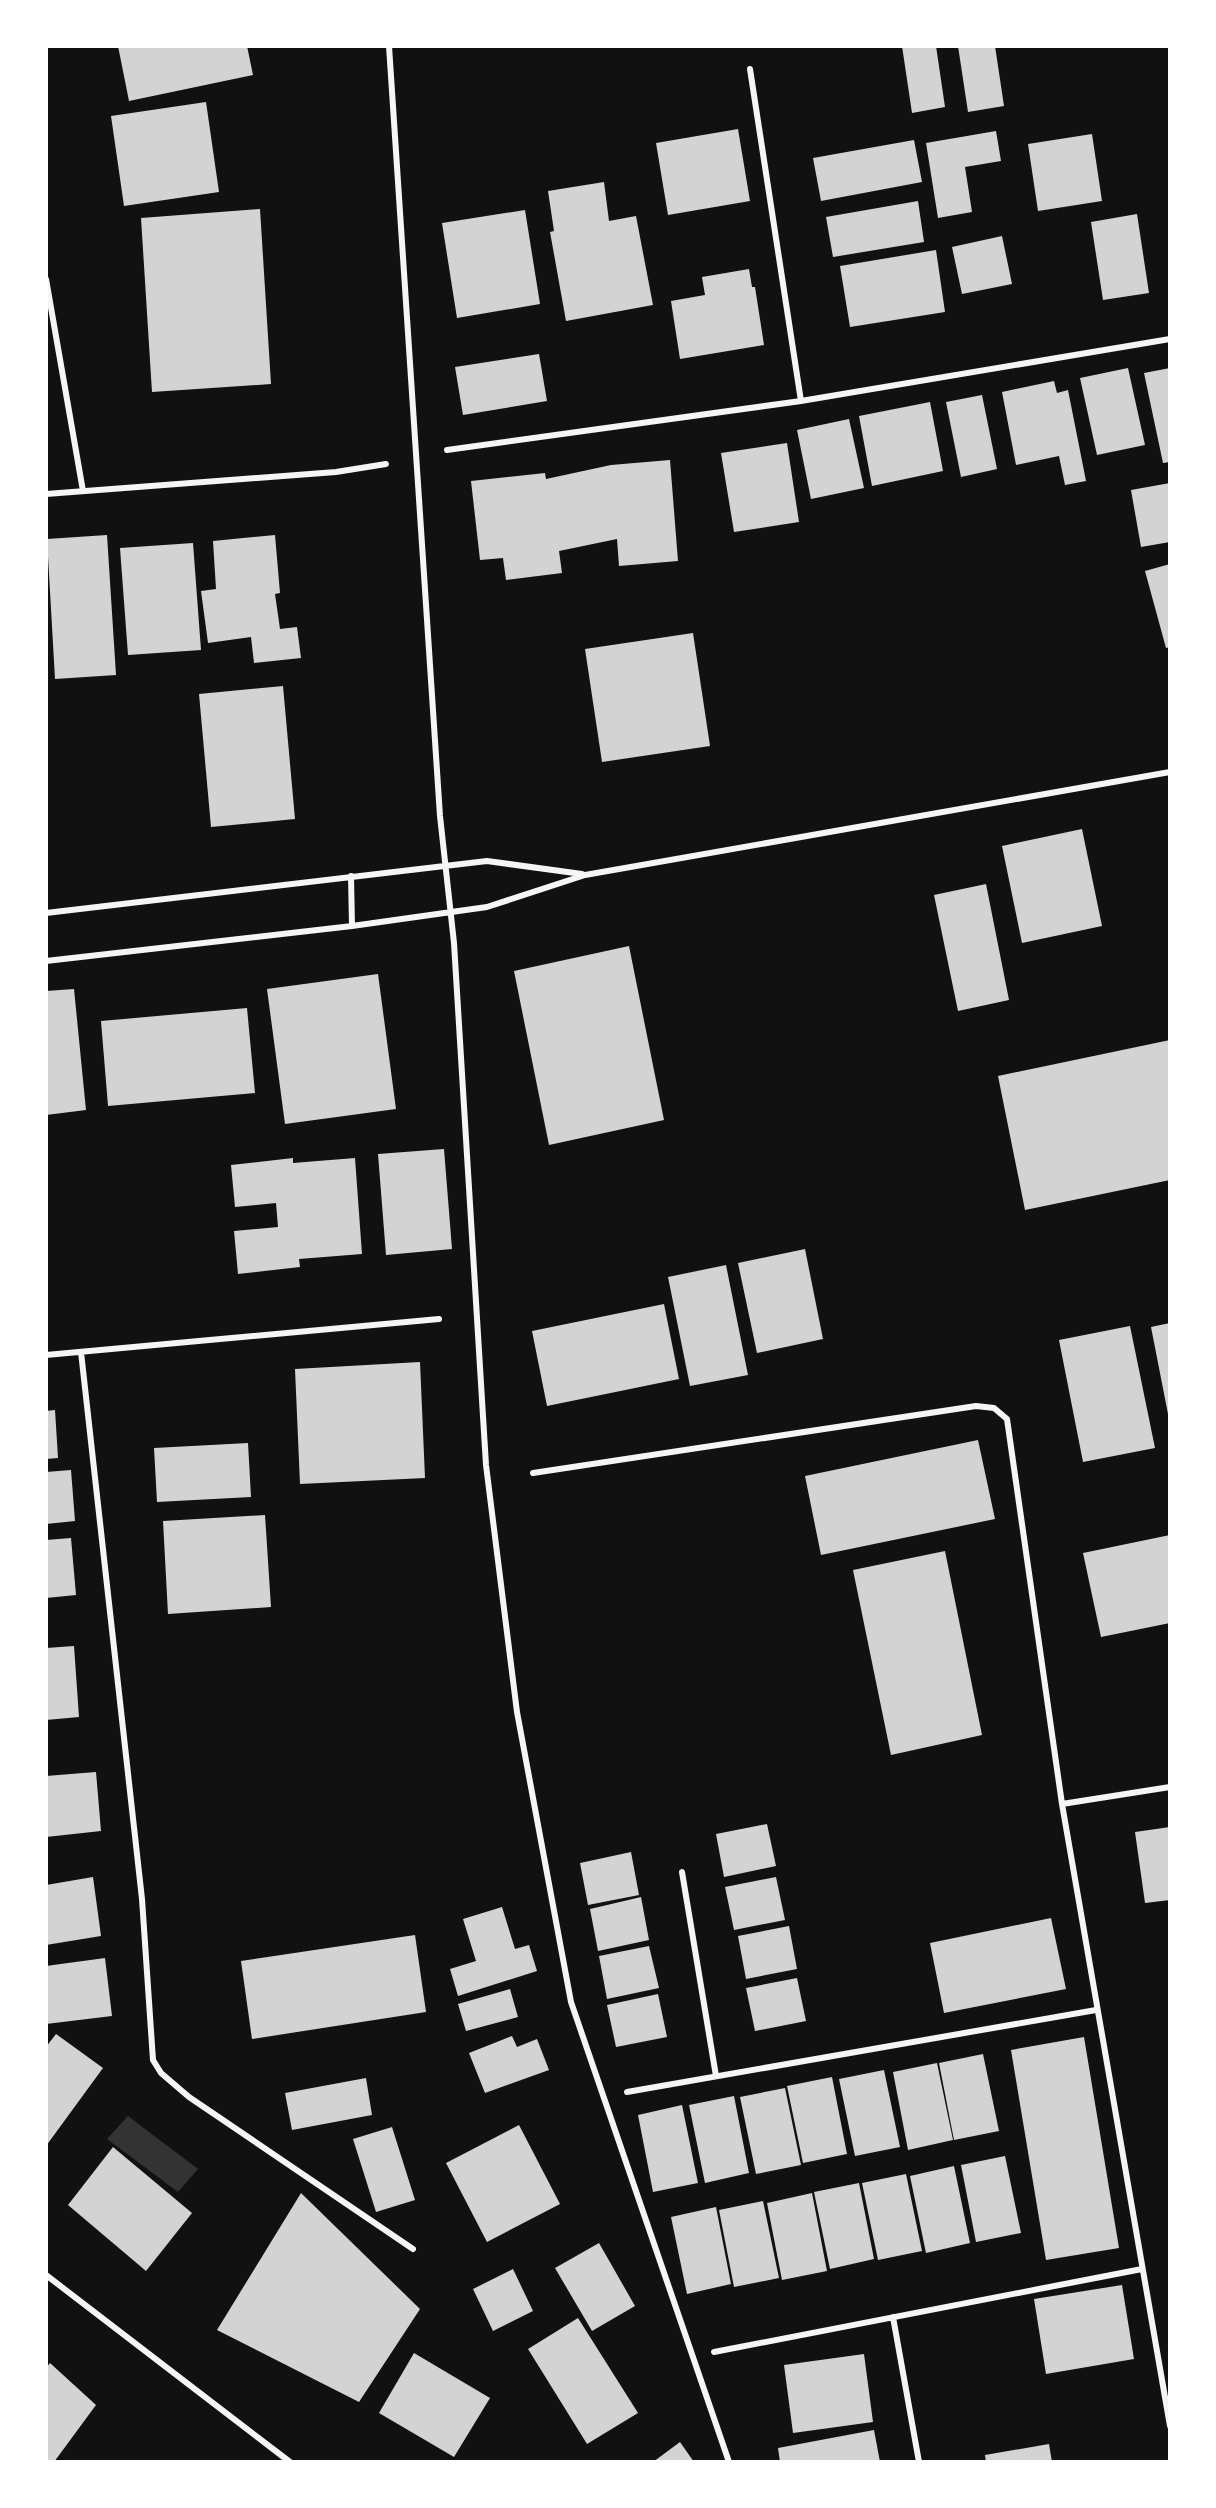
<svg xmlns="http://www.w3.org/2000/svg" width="1216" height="2508" font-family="'Noto Sans',sans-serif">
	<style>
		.water { fill: #333 }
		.building { fill: #d3d3d3 }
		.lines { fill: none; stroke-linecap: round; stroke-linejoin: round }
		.minor { stroke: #f5f5f5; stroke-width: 6 }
	</style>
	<rect width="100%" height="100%" fill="#111"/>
	<path class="water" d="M 128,2116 L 198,2169 L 178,2192 L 107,2139 Z"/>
	<path class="building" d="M 118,46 L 247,46 L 253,75 L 129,101 Z
		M 902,46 L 936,46 L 945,107 L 912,113 Z
		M 958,46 L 995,46 L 1004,106 L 968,112 Z
		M 206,102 L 219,192 L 124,206 L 111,116 Z
		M 738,129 L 750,201 L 668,215 L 656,143 Z
		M 996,131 L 1001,161 L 965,167 L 972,212 L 938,218 L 926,143 Z
		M 1092,134 L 1102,201 L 1038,211 L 1028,144 Z
		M 914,140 L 922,182 L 821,201 L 813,158 Z
		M 604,182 L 609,221 L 636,216 L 653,305 L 566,321 L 550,232 L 554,231 L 548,191 Z
		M 918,201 L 924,242 L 833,257 L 826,217 Z
		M 260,209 L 271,384 L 152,392 L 141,218 Z
		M 525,210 L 540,304 L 457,318 L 442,223 Z
		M 1137,214 L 1149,293 L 1103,300 L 1091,222 Z
		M 1002,236 L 1012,284 L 962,294 L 952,247 Z
		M 936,250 L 945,312 L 850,327 L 840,266 Z
		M 749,269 L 752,287 L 755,287 L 764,345 L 680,359 L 671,301 L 705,295 L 702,277 Z
		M 539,354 L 547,401 L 463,415 L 455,367 Z
		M 1128,368 L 1145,445 L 1097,455 L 1080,378 Z
		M 1170,368 L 1170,462 L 1163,463 L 1144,373 Z
		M 1054,381 L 1057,393 L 1068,390 L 1086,481 L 1065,485 L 1059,456 L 1016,465 L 1002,392 Z
		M 982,395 L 997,469 L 961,477 L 946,402 Z
		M 930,402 L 943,471 L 872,486 L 859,416 Z
		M 849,419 L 864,488 L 811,499 L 797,430 Z
		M 787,443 L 799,522 L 734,532 L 721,453 Z
		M 670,460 L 678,561 L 619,566 L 617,539 L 559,551 L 562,573 L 506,580 L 503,558 L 480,560 L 471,481 L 545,473 L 546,479 L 611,465 Z
		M 1170,483 L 1170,542 L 1141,547 L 1131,490 Z
		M 107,535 L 116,675 L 55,679 L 47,539 Z
		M 275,535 L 280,593 L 275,594 L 280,629 L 297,627 L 301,658 L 254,663 L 251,637 L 208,643 L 201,591 L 216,589 L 213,541 Z
		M 193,543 L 201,650 L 128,655 L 120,548 Z
		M 1170,564 L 1170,647 L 1166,648 L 1145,571 Z
		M 693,633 L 710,746 L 602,762 L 585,649 Z
		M 283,686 L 295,819 L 211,827 L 199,694 Z
		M 1082,829 L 1102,926 L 1022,943 L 1002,846 Z
		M 986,884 L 1009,1000 L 958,1011 L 934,895 Z
		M 629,946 L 664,1120 L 549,1145 L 514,971 Z
		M 378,974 L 396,1109 L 285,1124 L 267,989 Z
		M 74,989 L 86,1110 L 46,1115 L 46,991 Z
		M 247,1008 L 255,1093 L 108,1106 L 101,1021 Z
		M 1170,1040 L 1170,1180 L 1025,1210 L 998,1076 Z
		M 444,1149 L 452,1249 L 386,1255 L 378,1154 Z
		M 293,1158 L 293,1163 L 355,1158 L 362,1254 L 299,1259 L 300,1267 L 238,1274 L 234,1231 L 278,1227 L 276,1203 L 235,1207 L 231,1165 Z
		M 805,1249 L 823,1339 L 757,1353 L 738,1263 Z
		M 726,1265 L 748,1375 L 690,1386 L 668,1277 Z
		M 664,1304 L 679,1379 L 547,1406 L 532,1331 Z
		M 1170,1323 L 1170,1414 L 1168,1414 L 1151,1327 Z
		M 1130,1326 L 1155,1448 L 1083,1462 L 1059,1340 Z
		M 420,1362 L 425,1478 L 300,1484 L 295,1369 Z
		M 55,1410 L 58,1458 L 46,1459 L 46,1411 Z
		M 978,1440 L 995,1519 L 821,1555 L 805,1476 Z
		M 248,1443 L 251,1497 L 157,1502 L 154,1448 Z
		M 71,1470 L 75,1521 L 46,1524 L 46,1472 Z
		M 265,1515 L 271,1607 L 168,1614 L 163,1521 Z
		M 1170,1535 L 1170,1623 L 1101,1637 L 1083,1553 Z
		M 71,1538 L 76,1595 L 46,1598 L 46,1540 Z
		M 945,1551 L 982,1735 L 891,1755 L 853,1570 Z
		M 74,1646 L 79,1717 L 46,1720 L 46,1648 Z
		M 96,1772 L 101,1831 L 46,1837 L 46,1776 Z
		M 767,1824 L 776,1866 L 724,1877 L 716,1834 Z
		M 1170,1827 L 1170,1900 L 1145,1903 L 1135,1832 Z
		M 631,1852 L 639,1895 L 588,1905 L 580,1863 Z
		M 93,1877 L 101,1936 L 46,1945 L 46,1885 Z
		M 776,1877 L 785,1920 L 734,1930 L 725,1887 Z
		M 641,1897 L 649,1940 L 598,1951 L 590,1909 Z
		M 502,1907 L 515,1949 L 529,1945 L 537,1971 L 458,1996 L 450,1969 L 476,1961 L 463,1919 Z
		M 1051,1918 L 1066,1989 L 944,2013 L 930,1943 Z
		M 789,1926 L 797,1969 L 746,1979 L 738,1936 Z
		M 415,1935 L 426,2012 L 252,2039 L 241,1961 Z
		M 649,1946 L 659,1988 L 607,1999 L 599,1956 Z
		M 105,1958 L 112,2016 L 46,2024 L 46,1966 Z
		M 797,1978 L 806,2021 L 755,2031 L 746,1988 Z
		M 510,1989 L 518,2017 L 466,2031 L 458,2004 Z
		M 658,1994 L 667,2037 L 616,2047 L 607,2005 Z
		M 56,2034 L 103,2068 L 46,2146 L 46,2047 Z
		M 512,2036 L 517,2047 L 537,2039 L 549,2070 L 485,2093 L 469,2053 Z
		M 1084,2037 L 1119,2248 L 1046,2260 L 1011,2050 Z
		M 983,2054 L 999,2131 L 954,2140 L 939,2063 Z
		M 937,2063 L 953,2140 L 908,2150 L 893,2072 Z
		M 884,2070 L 900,2147 L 855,2156 L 839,2079 Z
		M 832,2077 L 847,2154 L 803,2163 L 787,2086 Z
		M 366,2078 L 372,2115 L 292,2130 L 285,2093 Z
		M 785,2088 L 801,2165 L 756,2174 L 740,2097 Z
		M 734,2096 L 749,2173 L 705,2183 L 689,2105 Z
		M 682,2105 L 698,2183 L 653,2192 L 638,2115 Z
		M 519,2125 L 560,2204 L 487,2242 L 446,2163 Z
		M 392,2127 L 415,2200 L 376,2212 L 353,2139 Z
		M 113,2147 L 192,2213 L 146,2271 L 68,2205 Z
		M 1005,2156 L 1021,2233 L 976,2242 L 961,2165 Z
		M 954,2166 L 970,2243 L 926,2253 L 910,2176 Z
		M 906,2174 L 922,2251 L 878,2260 L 862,2183 Z
		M 859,2183 L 874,2259 L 830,2269 L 814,2192 Z
		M 301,2193 L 420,2309 L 359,2402 L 217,2330 Z
		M 812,2193 L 827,2271 L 782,2280 L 767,2203 Z
		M 763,2201 L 779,2278 L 734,2287 L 719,2210 Z
		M 716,2207 L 731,2284 L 687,2294 L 671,2217 Z
		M 599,2243 L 635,2306 L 592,2331 L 555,2268 Z
		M 513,2269 L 533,2311 L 493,2331 L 473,2289 Z
		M 1122,2285 L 1134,2359 L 1046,2374 L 1034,2299 Z
		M 578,2318 L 638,2413 L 587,2444 L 528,2349 Z
		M 414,2353 L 490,2398 L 454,2457 L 379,2413 Z
		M 864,2354 L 873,2422 L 793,2433 L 784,2365 Z
		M 50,2363 L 96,2405 L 54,2462 L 46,2462 L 46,2368 Z
		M 874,2430 L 880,2462 L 780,2462 L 778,2448 Z
		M 680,2442 L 694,2462 L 653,2462 Z
		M 1049,2444 L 1052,2462 L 986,2462 L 985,2455 Z"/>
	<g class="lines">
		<path class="minor" d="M 389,46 L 440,816 L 454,943 L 486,1465 L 517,1712 L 571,2002 L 729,2462
			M 750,69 L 801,401
			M 46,279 L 83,491
			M 447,450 L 801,401 L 1170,339
			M 46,494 L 336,472 L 386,464
			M 351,876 L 352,926
			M 46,913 L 487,861 L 582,874
			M 46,961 L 352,926 L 487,907 L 585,875 L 1170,772
			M 81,1352 L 142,1899 L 153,2060 L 161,2073 L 189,2097 L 413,2249
			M 46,1355 L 439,1319
			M 533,1473 L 976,1406 L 994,1408 L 1007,1419 L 1062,1804 L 1170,2426
			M 1062,1804 L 1170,1787
			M 682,1872 L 716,2076
			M 627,2092 L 1096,2010
			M 46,2275 L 290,2462
			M 893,2317 L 919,2462
			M 714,2352 L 1142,2269"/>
	</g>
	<rect width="1216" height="2508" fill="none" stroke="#ffffff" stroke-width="96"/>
</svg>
